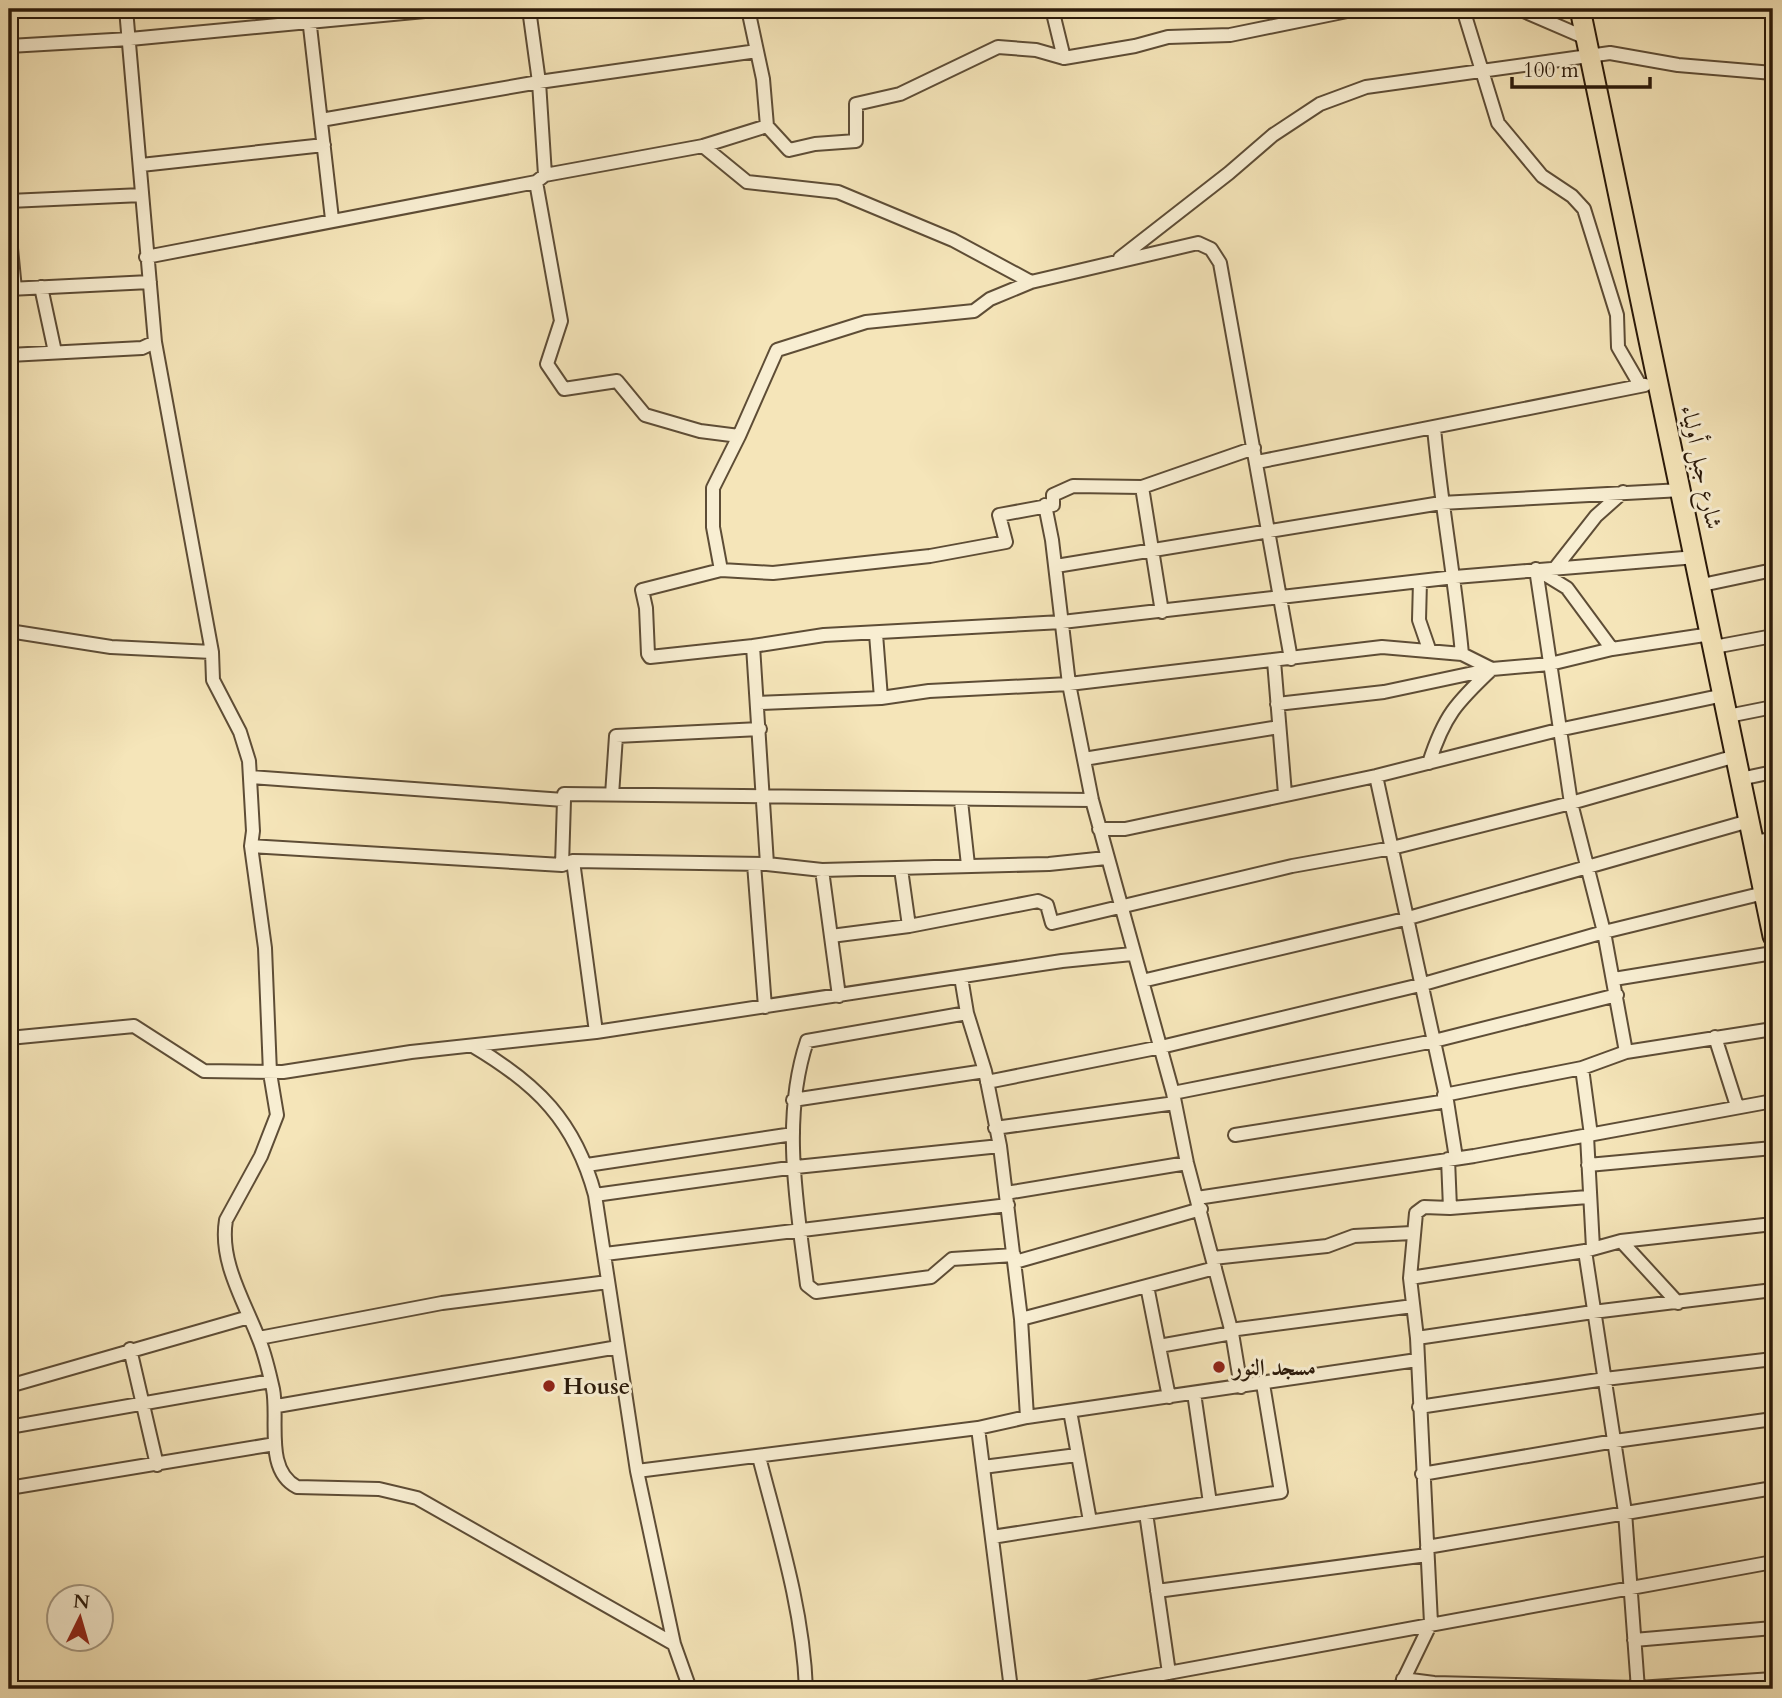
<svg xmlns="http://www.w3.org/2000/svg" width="1782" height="1698" font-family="Cardo,Amiri,serif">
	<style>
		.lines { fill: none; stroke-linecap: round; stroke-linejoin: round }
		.minor-casing { stroke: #5e4d36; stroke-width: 16 }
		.highway-casing { stroke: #2b1a0a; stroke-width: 23 }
		.minor { stroke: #f8eed2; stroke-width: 12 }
		.highway { stroke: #f5e5b9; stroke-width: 19 }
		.poi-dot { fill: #8f2418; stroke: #f8eed2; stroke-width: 2.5 }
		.labels { text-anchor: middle; stroke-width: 6; stroke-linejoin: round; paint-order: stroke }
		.street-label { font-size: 23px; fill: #2b1a0a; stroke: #f8eed2 }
		.poi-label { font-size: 23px; font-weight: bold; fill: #2b1a0a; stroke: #f8eed2; text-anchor: start }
	</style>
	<rect width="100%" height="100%" fill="#f5e5b9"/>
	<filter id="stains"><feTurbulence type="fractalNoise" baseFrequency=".00286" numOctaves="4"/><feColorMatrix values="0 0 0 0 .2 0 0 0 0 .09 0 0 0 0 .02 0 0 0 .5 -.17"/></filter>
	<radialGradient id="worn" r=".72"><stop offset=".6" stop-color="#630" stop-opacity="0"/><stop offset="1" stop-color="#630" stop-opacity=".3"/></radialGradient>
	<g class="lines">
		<g class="minor-casing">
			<path id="minor" d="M 126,9 L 155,342 L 212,652 L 213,680 L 240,732 L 249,761 L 253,831 L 251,846 L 265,948 L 270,1073 L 277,1115 L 261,1156 L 226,1220 C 219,1261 244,1301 258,1337 C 265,1353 269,1372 273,1389 C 279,1419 264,1470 297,1487 L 379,1489 L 417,1498 L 674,1644
				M 308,9 L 332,219
				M 529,9 L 539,82 L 545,175
				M 748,9 L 763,79 L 767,126 L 789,150 L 815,144 L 856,141 L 856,104 L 900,94 L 998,47 L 1036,50 L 1064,58 L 1135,46 L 1168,37 L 1230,35 L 1357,9
				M 1052,9 L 1064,58
				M 1463,9 L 1498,123 L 1542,176 L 1572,196 L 1584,209 L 1617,315 L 1618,347 L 1640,385
				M 1519,9 L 1586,38
				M 9,46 L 130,39 L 446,9
				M 321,120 L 539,82 L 757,51
				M 703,146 L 747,182 L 838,192 L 953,240 L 1031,282
				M 141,165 L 324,145
				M 536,182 L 561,321 L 547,364 L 564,389 L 617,381 L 645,415 L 700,431 L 739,436 L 777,350 L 866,322 L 974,311 L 990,299 L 1031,282 L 1198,243 L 1211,249 L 1220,263 L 1291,659
				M 9,201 L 142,195
				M 9,228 L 15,289
				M 146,257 L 536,182 L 545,175 L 703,146 L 767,126
				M 1120,258 L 1229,173 L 1273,135 L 1320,104 L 1366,87 L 1610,53 L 1678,65 L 1773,73
				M 41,287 L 55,352
				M 9,289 L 150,282
				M 9,355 L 142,348 L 155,342
				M 1434,428 C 1441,504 1455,578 1462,654
				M 739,436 L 713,488 L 713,527 L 721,570 L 642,590 L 646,608 L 648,654 L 650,657 L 753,646
				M 1257,462 L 1645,385
				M 1045,505 L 1052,540 L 1069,684 L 1092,800 L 1173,1093 L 1187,1163 L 1232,1333 L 1241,1387
				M 1056,566 L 1441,503 L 1682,490
				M 1556,567 L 1596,516 L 1623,492
				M 1536,569 L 1571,803 L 1604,932 L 1626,1052
				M 1536,569 L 1567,588 L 1612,649
				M 721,570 L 773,573 L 930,556 L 1006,542 L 999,515 L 1053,505 L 1053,495 L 1073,486 L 1142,487
				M 1420,581 L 1419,620 L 1429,649
				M 1702,585 L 1773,570
				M 1162,612 L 1142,487 L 1254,448
				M 9,631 L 111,647 L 212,652
				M 876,634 L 881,698
				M 1714,647 L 1773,636
				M 1274,661 L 1285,794
				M 759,703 L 881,698 L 929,691 L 1069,684 L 1382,647 L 1462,654 L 1492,669 L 1550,664 L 1612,649 L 1711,634
				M 1277,704 L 1384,692 L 1492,669
				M 1728,716 L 1773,707
				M 1084,759 L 1279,727
				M 1429,763 C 1444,716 1456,703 1492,669
				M 1376,776 L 1447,1101 L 1456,1158
				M 250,777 L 564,800 L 564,794 L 1092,800
				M 1740,779 L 1773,772
				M 612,795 L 616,736 L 760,729
				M 961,801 L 968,865
				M 1099,829 L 1125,829 L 1376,776 L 1558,730 L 1724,695
				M 1753,842 L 1773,839
				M 251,846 L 562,865 L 573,861 L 767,864 L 822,870 L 1049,864 L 1106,858
				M 573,861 L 596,1032
				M 754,864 L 765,1007
				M 767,864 L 753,646 L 824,635 L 1062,622 L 1455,577 L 1696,557
				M 562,865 L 564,800
				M 901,869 L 909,926
				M 822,870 L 839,996
				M 831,936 L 909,926 L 1038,901 L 1047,905 L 1052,923 L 1292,866 L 1392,848 L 1571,803 L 1736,756
				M 961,977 L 967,1013 L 985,1071 L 1000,1146 L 1021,1319 L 1027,1417
				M 1614,979 L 1773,953
				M 1142,981 L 1405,919 L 1749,821
				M 967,1013 L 807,1041 C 781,1119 797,1205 807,1285 L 816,1292 L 931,1277 L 952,1259 L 1014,1255
				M 1715,1037 L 1737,1106
				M 9,1038 L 134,1026 L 204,1071 L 283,1072 L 411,1052 L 596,1032 L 1062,961 L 1132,954
				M 473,1046 C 537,1084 575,1121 595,1195 L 637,1471 L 674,1644 L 690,1689
				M 1582,1068 L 1591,1135
				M 987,1082 L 1161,1047 L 1420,985 L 1604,932 L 1764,893
				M 1173,1093 L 1434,1041 L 1617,995
				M 1444,1095 L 1582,1068 L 1626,1052 L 1773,1029
				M 793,1100 L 985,1071
				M 995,1128 L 1175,1103
				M 1235,1135 L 1447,1101
				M 1587,1136 L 1593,1248
				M 1448,1159 L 1450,1208
				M 587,1165 L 793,1134
				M 1588,1165 L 1773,1148
				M 1006,1193 L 1187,1163
				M 595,1195 L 796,1167 L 1000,1146
				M 1197,1198 L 1474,1156 L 1773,1101
				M 1621,1241 L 1678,1303
				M 1585,1251 L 1625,1512 L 1638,1689
				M 605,1254 L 1008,1205
				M 1213,1258 L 1327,1246 L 1354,1236 L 1412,1233
				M 1015,1262 L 1201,1209
				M 1410,1278 L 1585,1251 L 1621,1241 L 1773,1224
				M 1147,1286 L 1169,1397
				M 1021,1319 L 1215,1268
				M 1230,1330 L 1413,1306
				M 259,1338 L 442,1303 L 608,1282
				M 1417,1338 L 1593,1312 L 1773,1290
				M 1159,1346 L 1232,1333
				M 130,1349 L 157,1465
				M 9,1386 L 249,1317
				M 1194,1393 L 1210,1503
				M 277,1406 L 618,1347
				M 1419,1407 L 1605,1379 L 1773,1359
				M 1070,1411 L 1090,1521
				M 9,1427 L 271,1381
				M 978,1428 L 1011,1689
				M 759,1457 C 779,1534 803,1609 806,1689
				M 983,1467 L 1077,1455
				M 637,1471 L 978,1428 L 1027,1417 L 1417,1360
				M 1422,1474 L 1615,1441 L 1773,1419
				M 9,1488 L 275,1444
				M 1146,1513 L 1169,1673
				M 992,1537 L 1281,1492 L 1263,1384
				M 1427,1547 L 1773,1488
				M 1157,1591 L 1427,1555
				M 1634,1640 L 1773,1628
				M 1403,1679 L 1434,1683 L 1638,1688 L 1773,1679
				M 1081,1689 L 1773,1562
				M 1399,1689 L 1431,1623 L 1417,1338 L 1410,1278 L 1416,1213 L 1424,1207 L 1450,1208 L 1588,1197"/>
		</g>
		<g class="highway-casing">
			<path id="highway" d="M 1580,9 L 1773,936"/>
		</g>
		<use href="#minor" class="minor"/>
		<use href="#highway" class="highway"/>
	</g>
	<g class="poi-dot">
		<circle cx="1219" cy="1367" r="7"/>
		<circle cx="549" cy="1386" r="7"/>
	</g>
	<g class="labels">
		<g class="street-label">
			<text transform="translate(1702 467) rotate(78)" y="8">شارع جبل أولياء</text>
		</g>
		<g class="poi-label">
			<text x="1233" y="1375">مسجد النور</text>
			<text x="563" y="1394">House</text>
		</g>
	</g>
	<rect width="1782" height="1698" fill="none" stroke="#f5e5b9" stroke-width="35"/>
	<rect x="10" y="10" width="1761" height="1677" fill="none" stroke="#2b1a0a" stroke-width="3.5"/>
	<rect x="18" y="18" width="1747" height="1663" fill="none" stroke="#2b1a0a" stroke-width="2"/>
	<g transform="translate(80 1618) rotate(5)"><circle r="33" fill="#f8eed2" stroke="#a69982" stroke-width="2"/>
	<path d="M0-5L12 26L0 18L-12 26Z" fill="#8f2418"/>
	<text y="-10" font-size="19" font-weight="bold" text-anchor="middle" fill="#2b1a0a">N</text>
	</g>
	<path d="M1512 77v10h138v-10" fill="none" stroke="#2b1a0a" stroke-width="3.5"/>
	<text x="1523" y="77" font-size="21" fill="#2b1a0a" stroke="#f8eed2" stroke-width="5" paint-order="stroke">100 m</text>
	<rect width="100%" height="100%" filter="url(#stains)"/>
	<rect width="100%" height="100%" fill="url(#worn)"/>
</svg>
